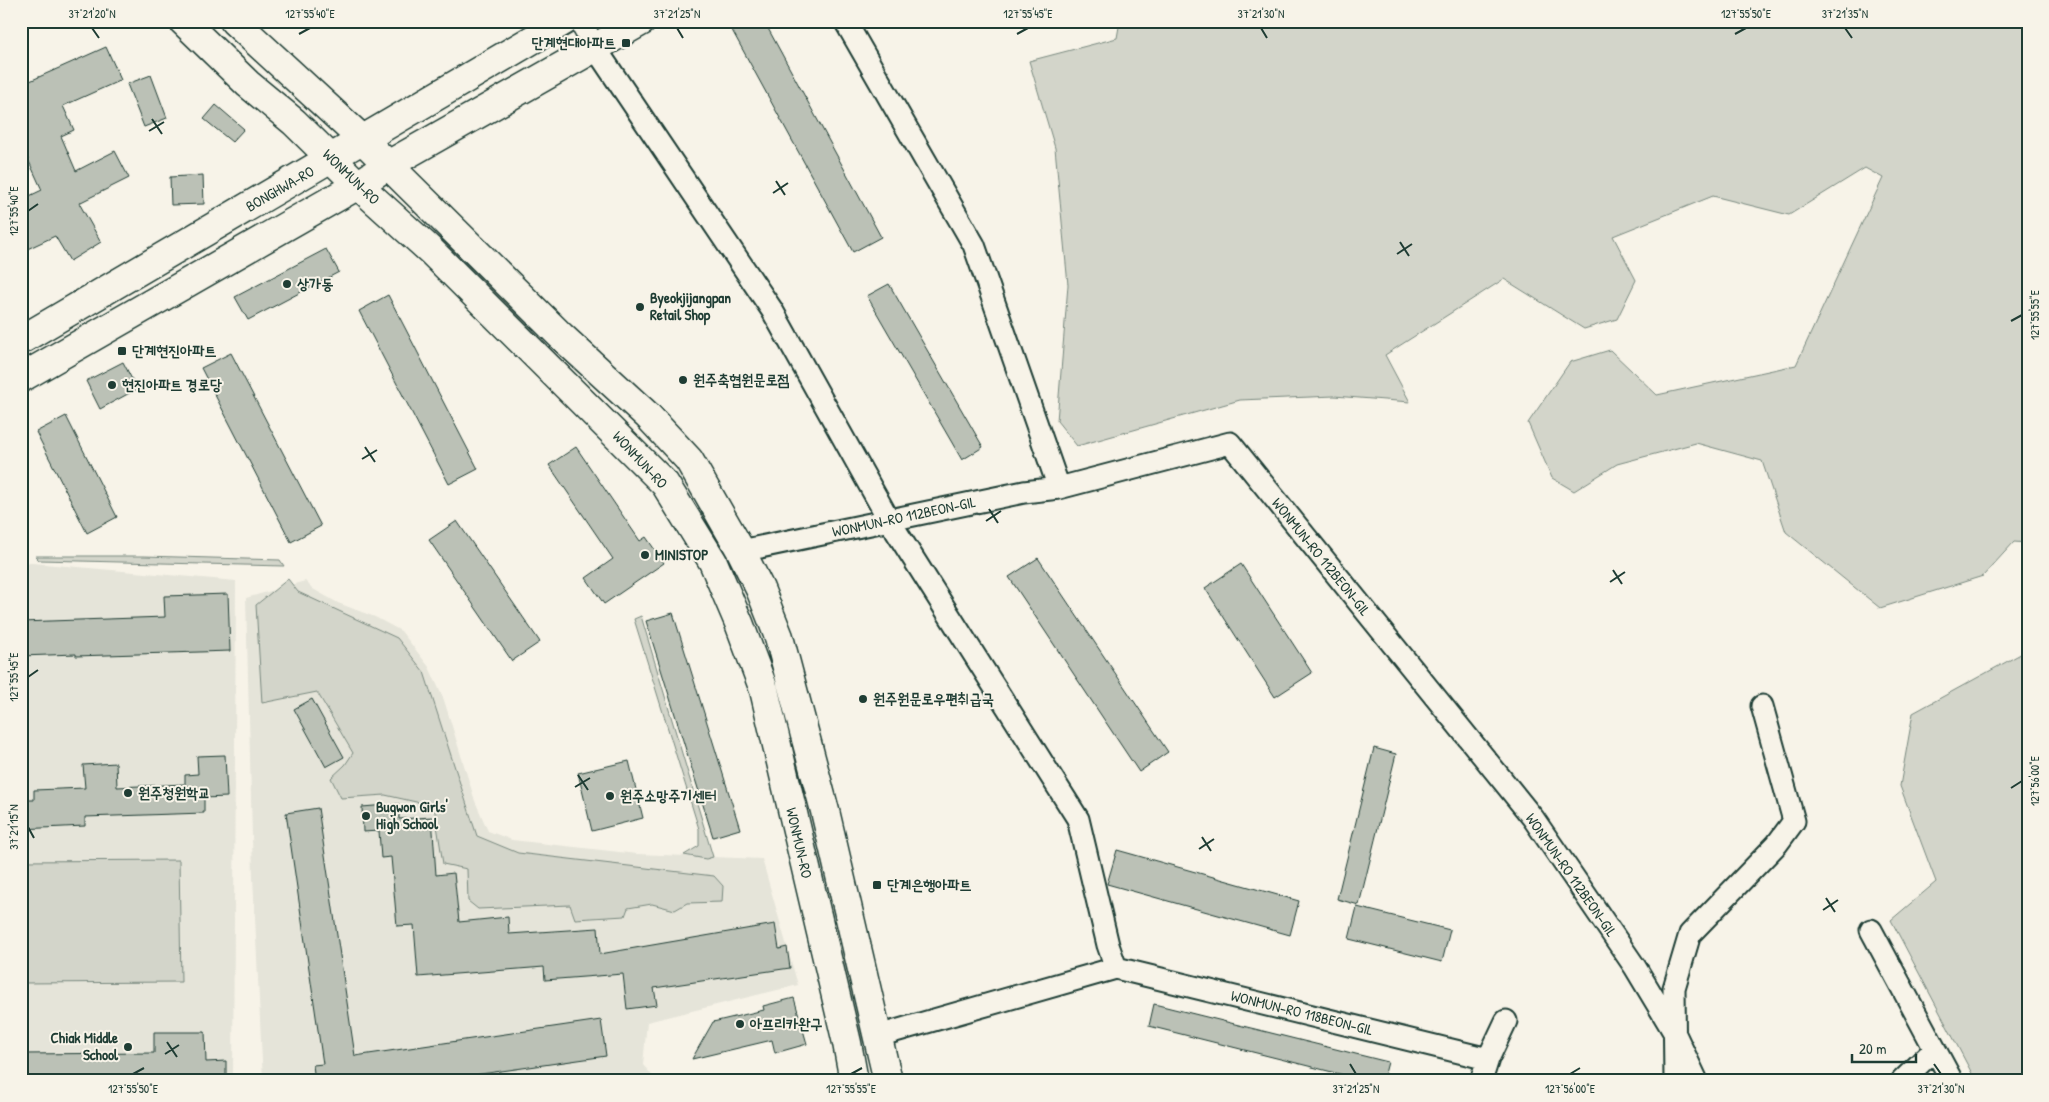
<svg xmlns="http://www.w3.org/2000/svg" width="2049" height="1102" font-family="'Patrick Hand','Poor Story',sans-serif">
	<style>
		.built { fill: #e5e4d9 }
		.green { fill: #d3d5ca; stroke: #79897f }
		.building { fill: #bbc1b6; stroke: #1f3d34 }
		.lines { fill: none; stroke-linecap: round; stroke-linejoin: round }
		.street-casing { stroke: #1f3d34; stroke-width: 25 }
		.secondary-casing { stroke: #1f3d34; stroke-width: 31 }
		.street { stroke: #f7f3e8; stroke-width: 21 }
		.secondary { stroke: #f7f3e8; stroke-width: 28 }
		.ticks { fill: none; stroke: #1f3d34; stroke-width: 2 }
		.poi-dot { fill: #1f3d34; stroke: #f7f3e8; stroke-width: 2 }
		.labels { text-anchor: middle; stroke-width: 4; stroke-linejoin: round; paint-order: stroke }
		.poi-label { font-size: 15px; font-weight: bold; fill: #1f3d34; stroke: #f7f3e8; text-anchor: start }
		.street-label { font-size: 15px; fill: #1f3d34; stroke: #f7f3e8 }
		.neatline { fill: none; stroke: #1f3d34; stroke-width: 2 }
		.ticks-label { font-size: 12px; text-anchor: middle; fill: #1f3d34 }
	</style>
	<rect width="100%" height="100%" fill="#f7f3e8"/>
	<filter id="ink" filterUnits="userSpaceOnUse"><feTurbulence type="fractalNoise" baseFrequency=".02" numOctaves="2"/><feDisplacementMap in="SourceGraphic" scale="10" xChannelSelector="R" yChannelSelector="G"/><feConvolveMatrix kernelMatrix="1 2 1 2 8 2 1 2 1" color-interpolation-filters="sRGB"/></filter>
	<g filter="url(#ink)">
		<path class="built" d="M 21,562 L 236,581 L 233,1081 L 21,1081 Z
			M 305,581 L 313,589 L 338,603 L 375,617 L 401,631 L 429,667 L 444,700 L 475,801 L 488,831 L 512,840 L 637,854 L 762,859 L 798,985 L 647,1022 L 643,1065 L 657,1081 L 263,1081 L 253,877 L 246,598 Z"/>
		<path class="green" d="M 1120,21 L 2028,21 L 2028,543 L 2014,542 L 1983,576 L 1880,608 L 1786,532 L 1762,461 L 1696,443 L 1617,464 L 1574,491 L 1552,478 L 1528,423 L 1570,362 L 1610,350 L 1657,395 L 1796,365 L 1883,178 L 1865,168 L 1789,215 L 1713,196 L 1613,236 L 1636,280 L 1617,319 L 1584,329 L 1504,279 L 1385,355 L 1410,402 L 1334,396 L 1240,400 L 1077,446 L 1057,421 L 1068,285 L 1055,148 L 1029,61 L 1117,38 Z
			M 35,556 L 144,556 L 280,560 L 284,566 L 39,560 Z
			M 288,579 L 298,592 L 397,638 L 424,672 L 477,836 L 518,853 L 714,876 L 723,886 L 722,902 L 687,903 L 675,910 L 652,904 L 628,908 L 625,916 L 575,919 L 570,905 L 478,909 L 468,901 L 467,869 L 443,864 L 434,806 L 385,795 L 341,798 L 331,778 L 345,765 L 353,753 L 317,692 L 262,703 L 256,605 Z
			M 641,616 L 713,857 L 706,859 L 684,855 L 699,846 L 699,829 L 634,619 Z
			M 2028,650 L 2028,1081 L 1976,1081 L 1891,920 L 1936,882 L 1900,786 L 1913,713 Z
			M 179,860 L 181,982 L 21,983 L 21,861 Z"/>
		<path class="building" d="M 727,21 L 764,21 L 881,237 L 853,252 Z
			M 106,47 L 121,80 L 63,106 L 74,130 L 61,136 L 76,171 L 115,151 L 129,178 L 79,203 L 101,242 L 70,261 L 55,236 L 21,252 L 21,200 L 42,190 L 21,144 L 21,85 Z
			M 151,75 L 167,118 L 144,127 L 127,84 Z
			M 216,105 L 244,129 L 232,142 L 204,119 Z
			M 203,175 L 204,204 L 171,205 L 170,177 Z
			M 326,249 L 339,272 L 248,320 L 235,297 Z
			M 889,284 L 983,447 L 962,460 L 867,296 Z
			M 388,295 L 478,469 L 449,484 L 359,311 Z
			M 231,353 L 321,526 L 291,542 L 201,368 Z
			M 123,362 L 137,389 L 100,409 L 86,381 Z
			M 66,416 L 117,517 L 87,533 L 36,432 Z
			M 576,447 L 640,541 L 646,537 L 664,563 L 604,604 L 586,578 L 613,559 L 549,465 Z
			M 457,521 L 540,642 L 512,661 L 429,540 Z
			M 1038,558 L 1168,752 L 1139,772 L 1009,577 Z
			M 1241,564 L 1312,673 L 1275,697 L 1205,588 Z
			M 228,594 L 230,651 L 76,656 L 76,654 L 21,656 L 21,622 L 165,617 L 164,596 Z
			M 673,613 L 740,829 L 713,837 L 646,621 Z
			M 312,699 L 344,757 L 326,767 L 294,709 Z
			M 1374,748 L 1396,754 L 1359,905 L 1337,899 Z
			M 225,755 L 227,797 L 204,798 L 204,813 L 85,817 L 85,826 L 21,829 L 21,800 L 34,800 L 34,790 L 85,788 L 83,765 L 116,763 L 117,787 L 185,784 L 185,775 L 198,774 L 197,756 Z
			M 629,761 L 643,818 L 592,831 L 578,773 Z
			M 399,804 L 399,819 L 432,817 L 436,875 L 454,873 L 459,922 L 508,917 L 509,934 L 598,928 L 600,954 L 775,924 L 779,949 L 787,947 L 790,968 L 654,988 L 657,1005 L 627,1009 L 623,974 L 545,980 L 544,967 L 418,977 L 414,925 L 397,926 L 391,857 L 381,858 L 379,831 L 363,832 L 362,807 Z
			M 318,808 L 355,1056 L 601,1020 L 606,1056 L 432,1081 L 315,1081 L 313,1065 L 323,1064 L 286,813 Z
			M 1117,850 L 1299,901 L 1290,935 L 1107,884 Z
			M 1357,907 L 1450,930 L 1442,962 L 1349,939 Z
			M 794,998 L 807,1044 L 775,1053 L 772,1040 L 692,1059 L 713,1022 L 764,1010 L 763,1006 Z
			M 1154,1004 L 1388,1062 L 1383,1081 L 1368,1081 L 1149,1026 Z
			M 154,1032 L 205,1032 L 206,1062 L 226,1061 L 226,1081 L 21,1081 L 21,1054 L 154,1053 Z"/>
		<g class="lines">
			<g class="street-casing">
				<path id="street" d="M 580,21 L 596,49 L 772,310 L 889,520 L 1078,819 L 1108,945 L 1116,968
					M 845,21 L 974,245 L 1059,488
					M 741,551 L 1024,492 L 1059,488 L 1230,443 L 1533,818 L 1635,967 L 1674,1032 L 1697,1081
					M 1871,930 L 1952,1081
					M 878,1036 L 1116,968 L 1488,1059
					M 1481,1081 L 1488,1059 L 1506,1021
					M 1675,1081 L 1674,988 L 1690,934 L 1777,844 L 1794,821 L 1762,706
					M 1902,1081 L 1935,1049"/>
			</g>
			<g class="secondary-casing">
				<path id="secondary" d="M 183,21 L 248,84 L 294,122 L 358,185 L 431,251 L 665,484 L 713,562 L 739,623 L 764,690 L 847,1043 L 854,1081
					M 234,21 L 363,140 L 561,336 L 648,416 L 689,460 L 741,551 L 760,589 L 779,637 L 825,811 L 888,1081
					M 21,340 L 564,21
					M 21,378 L 358,185 L 388,165 L 642,21"/>
			</g>
			<use href="#street" class="street"/>
			<use href="#secondary" class="secondary"/>
		</g>
	</g>
	<path class="ticks" d="M 92,28 L 99,38M 677,28 L 683,38M 1261,28 L 1267,38M 1845,28 L 1852,38M 299,34 L 310,28M 1017,34 L 1028,28M 1735,34 L 1746,28M 152,119 L 162,134M 149,131 L 164,122M 776,181 L 785,195M 773,193 L 788,183M 28,211 L 38,204M 1400,242 L 1409,256M 1397,254 L 1412,244M 2011,321 L 2022,315M 365,447 L 375,462M 362,459 L 377,450M 989,509 L 998,523M 986,521 L 1001,511M 1613,570 L 1622,584M 1610,582 L 1625,572M 28,677 L 38,670M 578,775 L 588,790M 575,787 L 590,778M 2011,788 L 2022,781M 28,827 L 34,838M 1202,837 L 1211,851M 1199,849 L 1214,839M 1826,898 L 1835,912M 1823,910 L 1838,900M 167,1042 L 177,1057M 165,1054 L 179,1045M 1350,1064 L 1356,1074M 1934,1064 L 1941,1074M 133,1074 L 144,1068M 851,1074 L 862,1068M 1570,1074 L 1580,1068"/>
	<g class="poi-dot">
		<rect x="621" y="38" width="10" height="10" rx="2.5"/>
		<circle cx="287" cy="284" r="5"/>
		<circle cx="640" cy="307" r="5"/>
		<rect x="117" y="346" width="10" height="10" rx="2.5"/>
		<circle cx="683" cy="380" r="5"/>
		<circle cx="112" cy="385" r="5"/>
		<circle cx="645" cy="555" r="5"/>
		<circle cx="863" cy="699" r="5"/>
		<circle cx="128" cy="793" r="5"/>
		<circle cx="610" cy="796" r="5"/>
		<circle cx="366" cy="816" r="5"/>
		<rect x="872" y="880" width="10" height="10" rx="2.5"/>
		<circle cx="740" cy="1024" r="5"/>
		<circle cx="128" cy="1047" r="5"/>
	</g>
	<g class="labels">
		<g class="poi-label">
			<text x="616" y="48" text-anchor="end">단계현대아파트</text>
			<text x="297" y="289">상가동</text>
			<text x="650" y="303">Byeokjijangpan<tspan x="650" dy="17">Retail Shop</tspan></text>
			<text x="132" y="356">단계현진아파트</text>
			<text x="693" y="385">원주축협원문로점</text>
			<text x="122" y="390">현진아파트 경로당</text>
			<text x="655" y="560">MINISTOP</text>
			<text x="873" y="704">원주원문로우편취급국</text>
			<text x="138" y="798">원주청원학교</text>
			<text x="620" y="801">원주소망주기센터</text>
			<text x="376" y="812">Bugwon Girls'<tspan x="376" dy="17">High School</tspan></text>
			<text x="887" y="890">단계은행아파트</text>
			<text x="750" y="1029">아프리카완구</text>
			<text x="118" y="1043" text-anchor="end">Chiak Middle<tspan x="118" dy="17">School</tspan></text>
		</g>
		<g class="street-label">
			<text transform="translate(351 177) rotate(44)" y="5">WONMUN-RO</text>
			<text transform="translate(280 189) rotate(-30)" y="5">BONGHWA-RO</text>
			<text transform="translate(640 460) rotate(47)" y="5">WONMUN-RO</text>
			<text transform="translate(904 517) rotate(-12)" y="5">WONMUN-RO 112BEON-GIL</text>
			<text transform="translate(1321 557) rotate(51)" y="5">WONMUN-RO 112BEON-GIL</text>
			<text transform="translate(799 843) rotate(77)" y="5">WONMUN-RO</text>
			<text transform="translate(1571 875) rotate(55)" y="5">WONMUN-RO 112BEON-GIL</text>
			<text transform="translate(1302 1013) rotate(14)" y="5">WONMUN-RO 118BEON-GIL</text>
		</g>
	</g>
	<rect width="2049" height="1102" fill="none" stroke="#f7f3e8" stroke-width="55"/>
	<path d="M1852 1054v8h64v-8" fill="none" stroke="#1f3d34" stroke-width="2.5"/>
	<text x="1859" y="1054" font-size="15" fill="#1f3d34" stroke="#f7f3e8" stroke-width="4" paint-order="stroke">20 m</text>
	<rect x="28" y="28" width="1994" height="1046" class="neatline"/>
	<g class="ticks-label">
		<text x="92" y="18">37°21'20"N</text>
		<text x="310" y="18">127°55'40"E</text>
		<text x="677" y="18">37°21'25"N</text>
		<text x="1028" y="18">127°55'45"E</text>
		<text x="1261" y="18">37°21'30"N</text>
		<text x="1746" y="18">127°55'50"E</text>
		<text x="1845" y="18">37°21'35"N</text>
		<text transform="translate(14 211) rotate(-90)" y="4">127°55'40"E</text>
		<text transform="translate(2035 315) rotate(-90)" y="4">127°55'55"E</text>
		<text transform="translate(14 677) rotate(-90)" y="4">127°55'45"E</text>
		<text transform="translate(2035 781) rotate(-90)" y="4">127°56'00"E</text>
		<text transform="translate(14 827) rotate(-90)" y="4">37°21'15"N</text>
		<text x="133" y="1093">127°55'50"E</text>
		<text x="851" y="1093">127°55'55"E</text>
		<text x="1356" y="1093">37°21'25"N</text>
		<text x="1570" y="1093">127°56'00"E</text>
		<text x="1941" y="1093">37°21'30"N</text>
	</g>
</svg>
